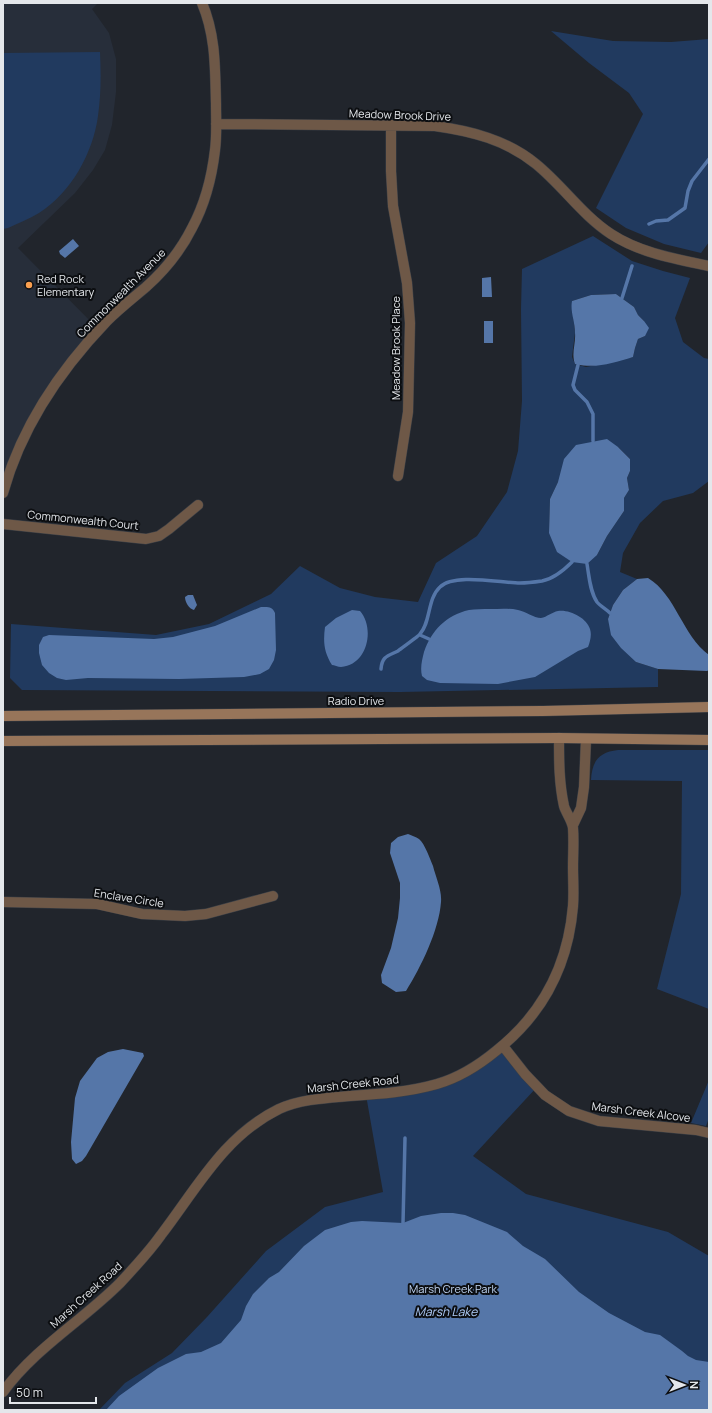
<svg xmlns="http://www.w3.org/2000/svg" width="712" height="1413" font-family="Manrope,sans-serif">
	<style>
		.built { fill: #272e3a }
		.green { fill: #213a5f; fill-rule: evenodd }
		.water { fill: #5576a8 }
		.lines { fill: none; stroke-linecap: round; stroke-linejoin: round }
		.stream { stroke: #5576a8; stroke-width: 3.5 }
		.minor-casing { stroke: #3c4047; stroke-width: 11 }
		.secondary-casing { stroke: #3c4047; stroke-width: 11 }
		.minor { stroke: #6e5847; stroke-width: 10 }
		.secondary { stroke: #97755a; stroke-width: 10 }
		.poi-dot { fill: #fa9f4f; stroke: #0c0e11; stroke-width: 1.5 }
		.labels { text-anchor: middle; stroke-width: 4; stroke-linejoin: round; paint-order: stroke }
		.street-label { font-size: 11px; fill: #e4e7eb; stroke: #0c0e11 }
		.poi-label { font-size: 11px; fill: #e4e7eb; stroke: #0c0e11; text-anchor: start }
		.park-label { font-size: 11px; fill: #c1d5f2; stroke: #0c0e11 }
		.water-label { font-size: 12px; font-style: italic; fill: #adcbf7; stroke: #0c0e11 }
	</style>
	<rect width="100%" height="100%" fill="#21252c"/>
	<path class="built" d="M 3,3 L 98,3 L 92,9 L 109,33 L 116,59 L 116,92 L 112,125 L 105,150 L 93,170 L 75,193 L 18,248 L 99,330 L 43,403 L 3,493 Z"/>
	<path class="green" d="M 551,31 L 613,41 L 671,42 L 709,39 L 709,242 L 701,253 L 664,244 L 626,228 L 596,208 L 643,114 L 629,93 L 589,63 Z
		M 100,52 C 101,74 101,95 98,116 C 93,153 71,193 39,213 C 29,219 18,223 8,228 L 3,229 L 3,53 Z
		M 593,236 L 632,261 L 663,271 L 690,278 L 675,318 L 683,342 L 704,358 L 709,359 L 709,481 L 693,493 L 663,501 L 640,523 L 623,553 L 620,572 L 637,579 L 623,590 L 613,605 L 608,619 L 636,662 L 658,669 L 658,687 L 400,692 L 22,690 L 10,678 L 11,624 L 156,635 L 209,624 L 271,594 L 300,566 L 340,588 L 375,597 L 418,602 L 436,563 L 477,536 L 507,492 L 518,451 L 522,401 L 521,309 L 522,269 ZM 616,294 L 634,307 L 638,315 L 644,321 L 645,336 L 638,339 L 635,348 L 633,357 L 586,367 L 575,364 L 572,357 L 575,333 L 572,301 L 591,295 ZM 618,447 L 630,459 L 630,471 L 627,478 L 629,490 L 624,498 L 624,511 L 607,536 L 597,555 L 549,533 L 550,499 L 558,482 Z
		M 618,750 L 709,750 L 709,1009 L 657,989 L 681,894 L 682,781 L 591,780 C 592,761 599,752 618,750 Z
		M 503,1046 L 537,1087 L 473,1156 L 526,1194 L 668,1232 L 709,1256 L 709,1410 L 99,1410 L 125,1383 L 172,1353 L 207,1317 L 266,1251 L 325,1207 L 383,1192 L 366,1095 L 439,1084 Z
		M 709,1080 L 709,1118 L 706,1126 L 691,1123 Z"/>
	<path class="water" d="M 73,239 L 79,246 L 65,258 L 60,254 L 59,251 Z
		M 491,277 L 492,297 L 482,297 L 482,278 Z
		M 616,294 L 634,307 L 638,315 L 644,321 L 649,328 L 645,336 L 638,339 L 635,348 L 633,357 C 613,363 596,369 575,364 C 571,353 576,344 575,333 C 575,321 570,312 572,301 L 591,295 Z
		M 484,321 L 493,321 L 493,343 L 484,343 Z
		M 607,439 L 618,447 L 630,459 L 630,471 L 627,478 L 629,490 L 624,498 L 624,511 L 607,536 L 597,555 L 587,564 L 572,562 L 557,552 L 549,533 L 550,499 L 558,482 L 564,459 L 576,445 Z
		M 648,578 C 676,595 682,635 709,655 L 709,670 L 707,671 L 658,669 L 636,662 L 621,648 L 611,635 L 608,619 L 613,605 L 623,590 L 637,579 Z
		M 188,595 L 193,595 L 197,605 L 194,610 C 189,609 185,602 185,597 Z
		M 261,607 C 268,607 272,606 275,613 L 276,650 L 274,660 L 269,669 L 260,674 L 244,677 L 179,679 L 88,678 L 66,680 L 57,678 L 49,673 L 42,665 L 39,653 L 39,645 L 43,637 L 49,635 L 154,639 L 173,637 L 215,626 Z
		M 490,609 C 499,609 509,608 518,610 C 525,611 534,618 541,618 C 547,617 552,612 558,611 C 569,609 587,618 590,629 C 592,635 590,642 588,647 L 578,651 L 535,677 L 498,684 L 440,683 L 427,680 L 422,676 C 420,668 422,660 424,652 C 431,631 446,615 469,610 C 475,609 483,609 490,609 Z
		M 352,610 L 360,611 C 375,628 368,665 341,667 C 338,667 334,665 332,665 C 324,652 323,642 325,627 L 336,618 Z
		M 408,834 C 411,835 416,837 419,839 C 425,844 430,859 433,866 C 436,878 442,890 441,902 C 439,930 421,967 406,991 L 396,992 L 382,983 L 381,975 L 391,948 L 398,918 L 400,898 L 400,883 L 390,853 L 391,843 L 398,837 Z
		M 123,1049 L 143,1053 L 144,1056 L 86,1156 L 82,1161 L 76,1164 L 72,1159 L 71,1142 L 75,1098 L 80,1081 L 97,1058 L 108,1052 Z
		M 441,1213 L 453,1213 L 465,1215 L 507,1232 L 523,1246 L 545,1259 L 579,1292 L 609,1313 L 645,1332 L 660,1335 L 682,1351 L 688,1356 L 696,1360 L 709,1362 L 709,1410 L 106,1410 L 119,1396 L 158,1368 L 186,1354 L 201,1352 L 221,1343 L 241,1320 L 246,1306 L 253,1294 L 269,1278 L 279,1272 L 304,1246 L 325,1230 L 351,1222 L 362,1221 L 403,1223 L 421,1216 Z"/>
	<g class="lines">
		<path class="stream" d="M 649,224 L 656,221 L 668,220 L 685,208 L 688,191 L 692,181 L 709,159
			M 622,298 L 632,266
			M 578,365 L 573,385 L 575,390 L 587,402 L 593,414 L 593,441
			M 587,564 C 589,576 590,592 597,602 C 600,606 606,609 610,613
			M 420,635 L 429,639
			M 381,669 C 382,656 388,656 398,651 C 400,649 419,636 420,634 C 431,622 427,599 440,587 C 454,573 501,583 520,583 C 527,583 535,582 542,581 C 553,579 564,570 572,562
			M 403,1223 L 405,1138"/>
		<g class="minor-casing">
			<path id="minor" d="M 216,124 L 435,126 C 471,131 507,140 536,164 C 563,186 582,215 611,234 C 640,253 676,259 709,266
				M 391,125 L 391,171 L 393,206 L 407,283 L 410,323 L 408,412 L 398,476
				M 3,493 C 21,428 61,369 107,321 C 119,309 133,298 146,287 C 165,270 181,250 192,228 C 205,204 212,176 215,150 C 217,135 216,119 216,104 C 215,69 216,36 202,3
				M 3,524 L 146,539 L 159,536 L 169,529 L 198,505
				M 573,825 L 581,808 L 584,787 L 586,739
				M 3,902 L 97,904 L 142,914 L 185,916 L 206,914 L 273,896
				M 503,1046 L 525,1074 L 545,1095 L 569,1111 L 599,1121 L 696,1130 L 709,1133
				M 3,1392 C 35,1348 82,1321 120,1283 C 134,1268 149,1252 161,1235 C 197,1188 224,1136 279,1109 C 301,1099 327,1098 350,1096 C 380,1094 409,1092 437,1084 C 458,1078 479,1065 496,1051 C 543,1014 568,966 573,906 C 574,893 573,880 573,867 C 573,854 574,841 573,828 C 572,820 566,813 564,806 C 559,783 559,761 559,738"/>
		</g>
		<g class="secondary-casing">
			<path id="secondary" d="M 3,716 L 543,711 L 709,707
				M 3,741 L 559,738 L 709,740"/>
		</g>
		<use href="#minor" class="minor"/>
		<use href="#secondary" class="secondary"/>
	</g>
	<circle class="poi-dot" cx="29" cy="285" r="4"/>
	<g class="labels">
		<g class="street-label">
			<text transform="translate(400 115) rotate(2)" y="4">Meadow Brook Drive</text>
			<text transform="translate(121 293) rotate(-45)" y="4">Commonwealth Avenue</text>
			<text transform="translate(396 348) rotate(-90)" y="4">Meadow Brook Place</text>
			<text transform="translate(83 520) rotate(6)" y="4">Commonwealth Court</text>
			<text x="356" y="705">Radio Drive</text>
			<text transform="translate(129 898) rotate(9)" y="4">Enclave Circle</text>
			<text transform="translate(353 1084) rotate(-6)" y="4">Marsh Creek Road</text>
			<text transform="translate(641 1112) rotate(7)" y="4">Marsh Creek Alcove</text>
			<text transform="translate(86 1295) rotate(-42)" y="4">Marsh Creek Road</text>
		</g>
		<g class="poi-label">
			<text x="37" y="283">Red Rock<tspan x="37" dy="13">Elementary</tspan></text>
		</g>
		<g class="park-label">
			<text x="453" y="1293">Marsh Creek Park</text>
		</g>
		<g class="water-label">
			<text x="446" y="1316">Marsh Lake</text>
		</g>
	</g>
	<rect width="712" height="1413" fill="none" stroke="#e4e7eb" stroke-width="8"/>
	<g transform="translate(684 1385) rotate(90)" stroke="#0c0e11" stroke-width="3" paint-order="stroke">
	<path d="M0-3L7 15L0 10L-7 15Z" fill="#e4e7eb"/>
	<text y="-6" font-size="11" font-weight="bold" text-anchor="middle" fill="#e4e7eb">N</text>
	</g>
	<path d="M10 1397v6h86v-6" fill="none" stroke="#e4e7eb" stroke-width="2"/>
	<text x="16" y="1397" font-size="12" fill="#e4e7eb" stroke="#0c0e11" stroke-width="3" paint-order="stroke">50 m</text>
</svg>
